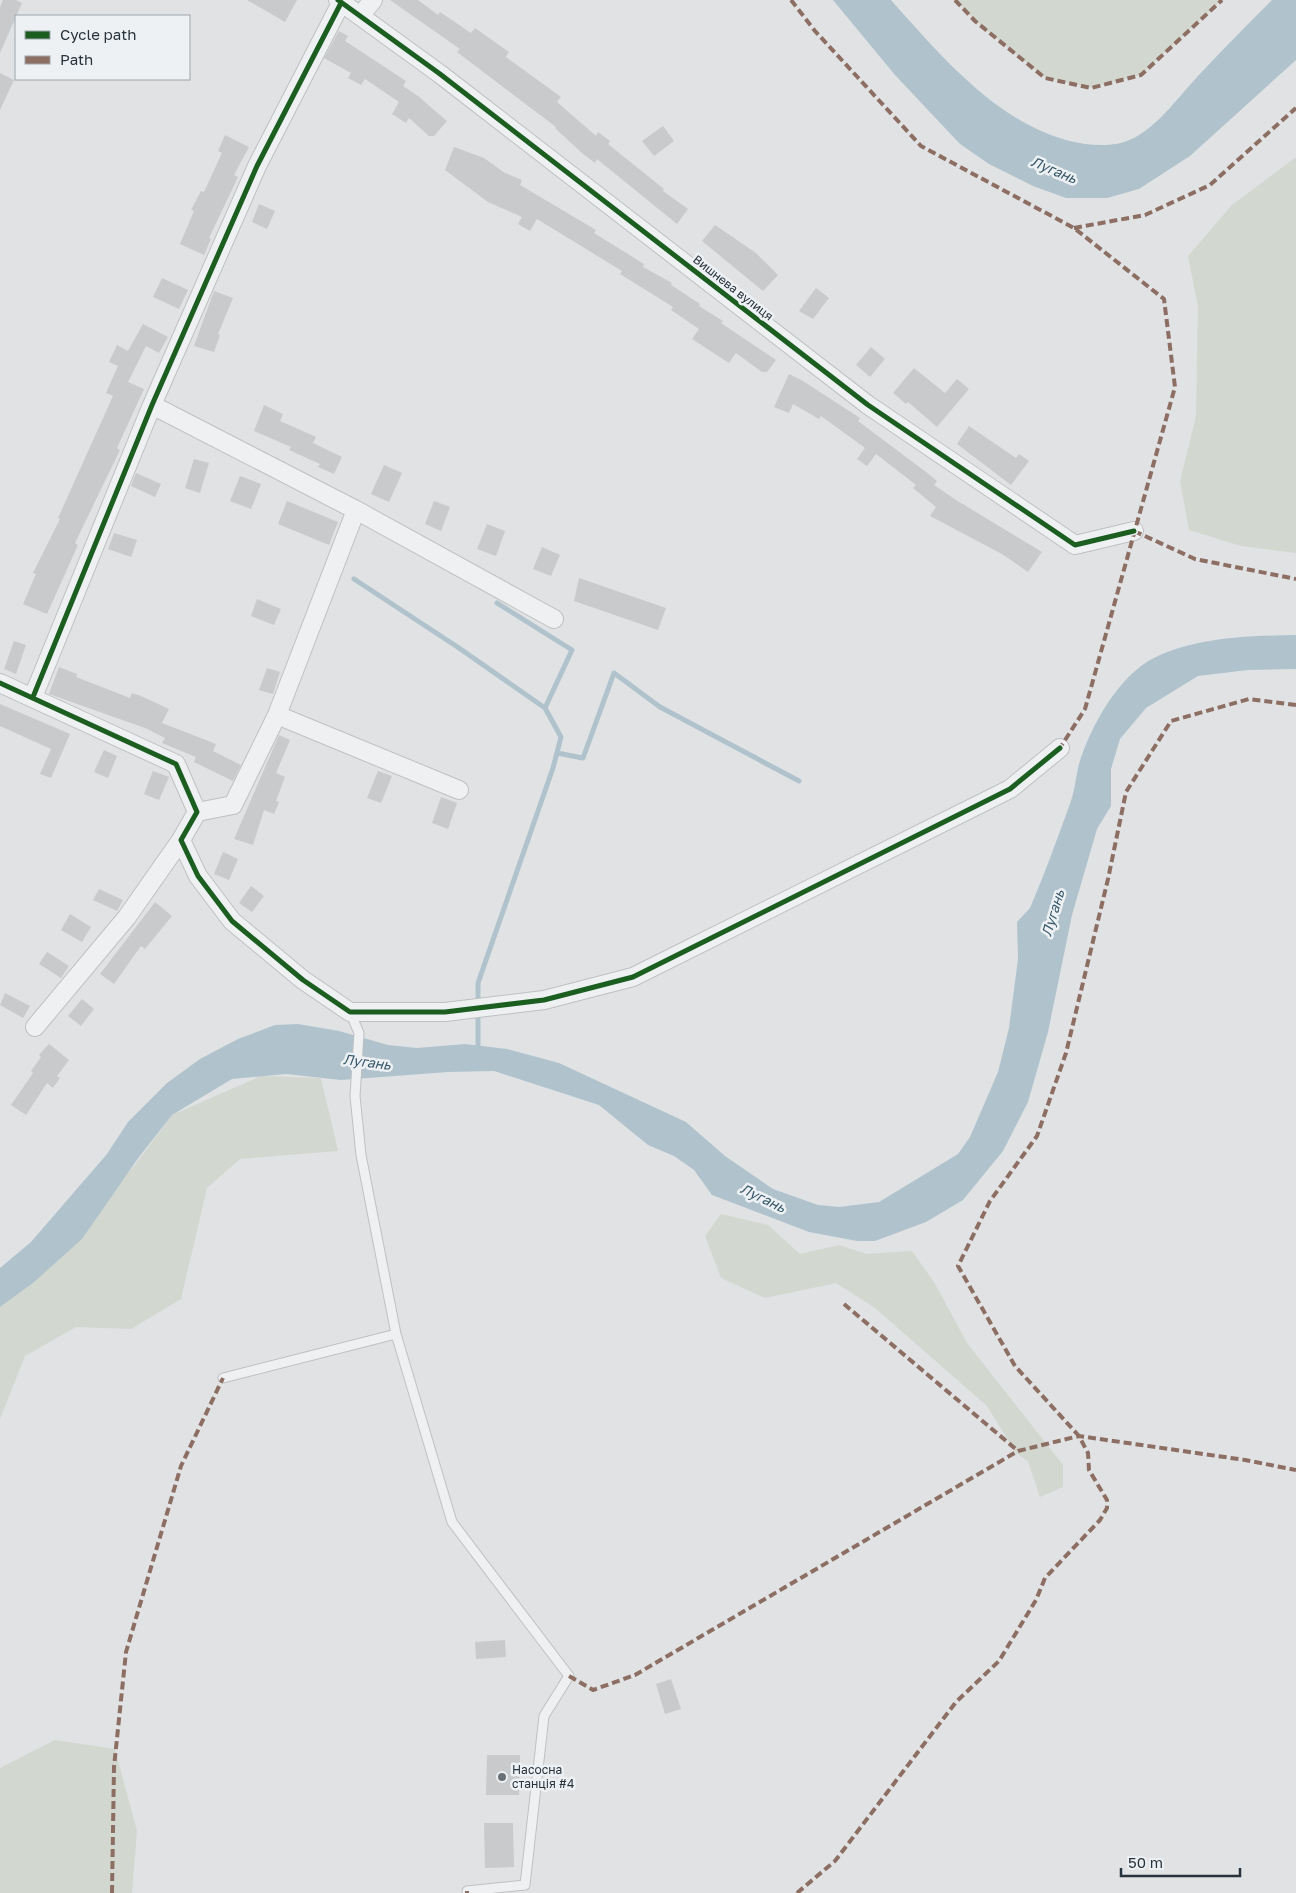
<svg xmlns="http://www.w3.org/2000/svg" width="1296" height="1893" font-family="'Golos Text',sans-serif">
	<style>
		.green { fill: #d2d8d0 }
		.water { fill: #b0c3cc }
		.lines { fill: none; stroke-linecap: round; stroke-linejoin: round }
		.stream { stroke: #b0c3cc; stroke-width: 5 }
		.building { fill: #c8cacc }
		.lane-casing { stroke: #bec0c2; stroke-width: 11 }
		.street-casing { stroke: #bec0c2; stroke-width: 20 }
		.lane { stroke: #eff0f1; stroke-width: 9 }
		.street { stroke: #eff0f1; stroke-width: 18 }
		.quiet { stroke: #8d6e63; stroke-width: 4; stroke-dasharray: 8 4; stroke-linecap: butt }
		.cycleway-casing { stroke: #edf1f4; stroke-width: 8 }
		.cycleway { stroke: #1b5e20; stroke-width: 5 }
		.poi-dot { fill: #697076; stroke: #edf1f4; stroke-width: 2 }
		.labels { text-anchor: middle; stroke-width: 5; stroke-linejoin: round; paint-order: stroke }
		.street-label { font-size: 12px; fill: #29333b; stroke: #edf1f4 }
		.poi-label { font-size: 12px; fill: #29333b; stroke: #edf1f4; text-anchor: start }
		.water-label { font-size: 14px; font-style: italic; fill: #37586a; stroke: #edf1f4 }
	</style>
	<rect width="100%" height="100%" fill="#e0e2e4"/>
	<path class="green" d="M 955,0 L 1222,0 L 1141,75 L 1091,88 L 1045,78 L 975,21 Z
		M 1296,157 L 1296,553 L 1241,546 L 1189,530 L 1180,481 L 1196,416 L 1198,307 L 1188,256 L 1232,205 Z
		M 261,1076 L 321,1078 L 338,1151 L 240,1159 L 207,1188 L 181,1299 L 131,1329 L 76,1327 L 25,1356 L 0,1419 L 0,1306 L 131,1170 L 172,1115 Z
		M 721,1214 L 768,1225 L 800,1254 L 839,1245 L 867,1254 L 912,1251 L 934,1282 L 967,1343 L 1063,1465 L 1063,1487 L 1040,1497 L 1028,1461 L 1016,1453 L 987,1406 L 875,1308 L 836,1283 L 765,1298 L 721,1278 L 705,1236 Z
		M 55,1740 L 115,1749 L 137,1831 L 132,1893 L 0,1893 L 0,1768 Z"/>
	<path class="water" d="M 833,0 L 891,0 C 942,57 1004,132 1085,144 C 1104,146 1122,146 1139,135 C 1162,121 1180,95 1198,76 C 1222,50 1247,25 1272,0 L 1296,0 L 1296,60 L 1190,156 L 1139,189 L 1107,198 L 1066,198 L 1033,186 L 989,164 L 960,144 L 895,75 Z
		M 1296,635 L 1296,669 L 1248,670 L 1198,676 L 1146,708 L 1120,739 L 1111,769 L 1111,806 L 1097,829 L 1072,915 L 1048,1032 L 1028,1102 L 1003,1151 L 963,1200 L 926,1222 L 875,1241 L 857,1241 L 809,1232 L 712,1195 L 694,1170 L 674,1156 L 648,1145 L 599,1105 L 494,1071 L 448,1072 L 341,1080 L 286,1074 L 232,1079 L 172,1115 L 139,1157 L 82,1239 L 33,1283 L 0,1307 L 0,1268 L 31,1242 L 107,1154 L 128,1122 L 167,1083 L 200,1059 L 238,1039 L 275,1025 L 298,1024 L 339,1031 L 388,1045 L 417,1048 L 465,1044 L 507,1049 L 559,1063 L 686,1122 L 725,1156 L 773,1189 L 818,1205 L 839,1207 L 879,1202 L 958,1154 L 970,1137 L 998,1072 L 1009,1028 L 1018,959 L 1017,922 L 1030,908 C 1045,873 1058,837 1071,801 C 1075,789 1076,776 1079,764 C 1090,727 1119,675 1154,658 C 1196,637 1250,636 1296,635 Z"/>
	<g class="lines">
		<path class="stream" d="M 354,579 L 459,648 L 545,708 L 561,737 L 553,768 L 478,983 L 478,1052
			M 497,603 L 572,650 L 545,708
			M 557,753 L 583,758 L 614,673 L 660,707 L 799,781"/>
	</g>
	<path class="building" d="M 3,0 L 16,0 L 22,3 L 0,53 L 0,7 Z
		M 247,0 L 297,0 L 285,22 Z
		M 390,0 L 418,0 L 438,15 L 440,12 L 471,33 L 475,28 L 509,52 L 506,57 L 561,97 L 557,102 L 596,136 L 598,132 L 610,141 L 608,144 L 664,189 L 663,191 L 688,209 L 677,224 L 597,159 L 595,163 L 583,154 L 555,128 L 556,127 L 457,52 L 460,49 Z
		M 339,31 L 348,36 L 345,41 L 406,81 L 403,86 L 418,96 L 447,121 L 434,136 L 429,136 L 409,118 L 406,123 L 392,114 L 399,102 L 365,79 L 361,85 L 348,78 L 351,73 L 324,58 Z
		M 0,73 L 14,80 L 0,110 Z
		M 663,126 L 674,141 L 654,156 L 642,141 Z
		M 225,135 L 249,147 L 234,175 L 238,177 L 209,238 L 211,239 L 204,255 L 180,244 L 194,211 L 191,210 L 201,191 L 204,192 L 222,153 L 218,151 Z
		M 454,147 L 484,158 L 505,173 L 522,180 L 520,185 L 596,230 L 594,233 L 644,264 L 643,267 L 672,283 L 671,285 L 700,304 L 699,306 L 723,321 L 721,323 L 776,360 L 767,372 L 762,372 L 736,353 L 729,363 L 692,339 L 699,329 L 671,310 L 673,307 L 620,274 L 622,271 L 537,219 L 530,231 L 518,224 L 522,217 L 488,202 L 445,170 Z
		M 259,204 L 275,211 L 267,229 L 252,222 Z
		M 715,225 L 756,253 L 778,275 L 763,291 L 702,241 Z
		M 162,278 L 188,290 L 179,309 L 153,297 Z
		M 816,288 L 829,298 L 813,319 L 799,311 Z
		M 214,291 L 233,298 L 218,334 L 220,335 L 214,352 L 194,346 Z
		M 143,324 L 168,337 L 159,353 L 146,346 L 128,382 L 144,389 L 117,448 L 120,450 L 75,543 L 78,545 L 47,614 L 23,604 L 36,574 L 33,573 L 60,519 L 58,518 L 113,396 L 106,393 L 118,366 L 109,362 L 117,345 L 128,351 Z
		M 871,347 L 885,359 L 870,377 L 856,365 Z
		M 914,368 L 945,393 L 957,379 L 969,389 L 937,427 L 908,402 L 906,404 L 893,393 Z
		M 789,374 L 803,381 L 860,418 L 858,421 L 926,472 L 937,481 L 934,485 L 956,500 L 1042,552 L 1028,572 L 1002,554 L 930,516 L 936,507 L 913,488 L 916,485 L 876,454 L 867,466 L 857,459 L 865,448 L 821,416 L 819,419 L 793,404 L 789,413 L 774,407 Z
		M 264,405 L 283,414 L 280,421 L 316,437 L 313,443 L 342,457 L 334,474 L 318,467 L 320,464 L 289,450 L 291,447 L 254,431 Z
		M 969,426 L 1016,458 L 1019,454 L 1029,461 L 1011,485 L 957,444 Z
		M 194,459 L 209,463 L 200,493 L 185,488 Z
		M 384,465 L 402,473 L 389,502 L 371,494 Z
		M 136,473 L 161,484 L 155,497 L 131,486 Z
		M 240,476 L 261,484 L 251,509 L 230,501 Z
		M 287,501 L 338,522 L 329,545 L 278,524 Z
		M 434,501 L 450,507 L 441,531 L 425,524 Z
		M 487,524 L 505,531 L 496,556 L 477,549 Z
		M 114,533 L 137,540 L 131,557 L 108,549 Z
		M 542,547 L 560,555 L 551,576 L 533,569 Z
		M 579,578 L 666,608 L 658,630 L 574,601 Z
		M 257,599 L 281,609 L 274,625 L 251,616 Z
		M 14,641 L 26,645 L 16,674 L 4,669 Z
		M 59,667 L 77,674 L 76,677 L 130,698 L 132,693 L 141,696 L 169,709 L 162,723 L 216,744 L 213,751 L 241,765 L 233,781 L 194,762 L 196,757 L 162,743 L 165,738 L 145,728 L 49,694 Z
		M 267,668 L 280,672 L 273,694 L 259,690 Z
		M 0,704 L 70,734 L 51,778 L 40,774 L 51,749 L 0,726 Z
		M 279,735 L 290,740 L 276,773 L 285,777 L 276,801 L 279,802 L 274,814 L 264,810 L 253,845 L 234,839 Z
		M 104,750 L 117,756 L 108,778 L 94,772 Z
		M 153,771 L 169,777 L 159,800 L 144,794 Z
		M 378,771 L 392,776 L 381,803 L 367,798 Z
		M 441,797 L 457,803 L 448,829 L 432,823 Z
		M 223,852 L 238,859 L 229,880 L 214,874 Z
		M 251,886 L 264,896 L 252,912 L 239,903 Z
		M 99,889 L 123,900 L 117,911 L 93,900 Z
		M 155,902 L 172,916 L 145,949 L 141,946 L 114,984 L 100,974 Z
		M 70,914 L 91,927 L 82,942 L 61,930 Z
		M 47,952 L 69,966 L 61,978 L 39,964 Z
		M 5,993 L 30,1006 L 23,1018 L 0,1005 Z
		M 82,999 L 94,1009 L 81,1026 L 68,1016 Z
		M 49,1044 L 69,1060 L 57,1076 L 60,1078 L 53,1088 L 47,1083 L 26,1115 L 11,1105 L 33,1073 L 31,1071 L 41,1057 L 39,1055 Z
		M 505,1640 L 506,1657 L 476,1659 L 475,1642 Z
		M 671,1679 L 681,1709 L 665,1714 L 656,1684 Z
		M 487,1755 L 520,1755 L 519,1795 L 486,1795 Z
		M 484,1823 L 513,1823 L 514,1867 L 485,1868 Z"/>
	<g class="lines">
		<g class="lane-casing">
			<path id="lane" d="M 396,1334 L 452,1522 L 569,1676 L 544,1716 L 525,1885 L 467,1891
				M 223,1378 L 396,1334 L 361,1155 L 355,1096 L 359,1033 L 350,1012"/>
		</g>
		<g class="street-casing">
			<path id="street" d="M 338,0 L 440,74 L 868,405 L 1075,545 L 1134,531
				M 360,16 L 373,0
				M 152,405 L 356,510 L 554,619
				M 0,683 L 176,764 L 197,812 L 181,840 L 198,876 L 232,921 L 303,980 L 350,1012 L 445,1012 L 544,1000 L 633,977 L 1010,789 L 1060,748
				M 33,697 L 152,405 L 257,166 L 341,3
				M 277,715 L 459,790
				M 197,812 L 233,805 L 277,715 L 356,510
				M 35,1027 L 127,917 L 181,840"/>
		</g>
		<use href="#lane" class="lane"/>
		<use href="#street" class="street"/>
		<path class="quiet" d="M 791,0 L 815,31 L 921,146 L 1074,228 L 1164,299 L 1175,387 L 1085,709 L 1060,748
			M 955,0 L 975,21 L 1045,78 L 1091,88 L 1141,75 L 1222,0
			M 1074,228 L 1145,215 L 1210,185 L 1296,108
			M 1134,531 L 1195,559 L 1296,579
			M 844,1304 L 1018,1451
			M 569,1676 L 593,1690 L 635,1675 L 1018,1451 L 1079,1436 L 1245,1460 L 1296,1470
			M 467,1891 L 467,1893
			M 112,1893 L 114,1767 L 126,1652 L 181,1466 L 223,1378
			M 797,1893 L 835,1861 L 956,1702 L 999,1661 L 1036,1600 L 1045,1578 L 1100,1520 L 1107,1508 L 1107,1500 L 1089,1470 L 1088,1453 L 1079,1436 L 1015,1366 L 958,1266 L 990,1201 L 1037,1136 L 1066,1053 L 1108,879 L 1126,792 L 1171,721 L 1249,699 L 1296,705"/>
		<g class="cycleway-casing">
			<path id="cycleway" d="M 338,0 L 440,74 L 868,405 L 1075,545 L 1134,531
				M 0,683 L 176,764 L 197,812 L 181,840 L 198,876 L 232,921 L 303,980 L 350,1012 L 445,1012 L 544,1000 L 633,977 L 1010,789 L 1060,748
				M 33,697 L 152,405 L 257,166 L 341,3"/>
		</g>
		<use href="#cycleway" class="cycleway"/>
	</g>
	<circle class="poi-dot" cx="502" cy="1777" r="5"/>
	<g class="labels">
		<g class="street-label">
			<text transform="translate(733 288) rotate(38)" y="4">Вишнева вулиця</text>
		</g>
		<g class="poi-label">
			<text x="512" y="1774">Насосна<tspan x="512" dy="14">станція #4</tspan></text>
		</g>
		<g class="water-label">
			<text transform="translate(1054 170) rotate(23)" y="5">Лугань</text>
			<text transform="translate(1053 913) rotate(-73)" y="5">Лугань</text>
			<text transform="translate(367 1062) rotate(7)" y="5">Лугань</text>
			<text transform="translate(763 1198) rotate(26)" y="5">Лугань</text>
		</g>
	</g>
	<rect x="15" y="15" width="175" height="65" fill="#edf1f4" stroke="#9fa5aa"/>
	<rect x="25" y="31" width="25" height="8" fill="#1b5e20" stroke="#9fa5aa"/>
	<text x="60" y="40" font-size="15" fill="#29333b">Cycle path</text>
	<rect x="25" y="56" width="25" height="8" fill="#8d6e63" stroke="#9fa5aa"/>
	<text x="60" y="65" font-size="15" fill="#29333b">Path</text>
	<path d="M1121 1868v8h119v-8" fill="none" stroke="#29333b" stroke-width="2.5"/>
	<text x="1128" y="1868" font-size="15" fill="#29333b" stroke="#edf1f4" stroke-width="4" paint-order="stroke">50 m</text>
</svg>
